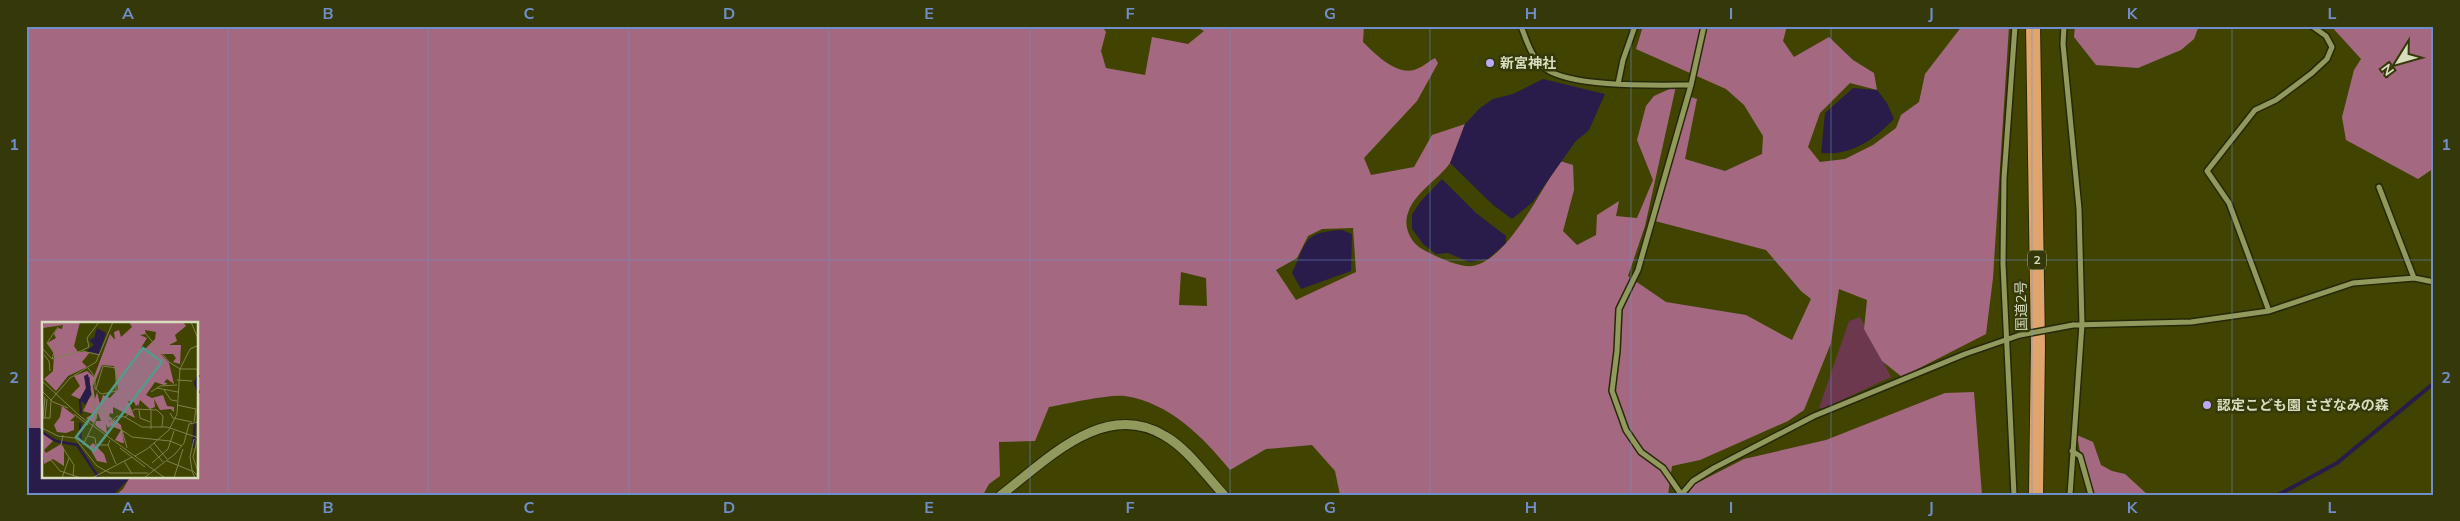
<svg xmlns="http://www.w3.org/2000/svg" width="2460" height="521" font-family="Mulish,'Noto Sans JP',sans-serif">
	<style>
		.green { fill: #6b384e }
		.forest { fill: #a46981; fill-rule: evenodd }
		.water { fill: #2a1c4a }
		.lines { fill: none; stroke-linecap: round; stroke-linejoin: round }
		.stream { stroke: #2a1c4a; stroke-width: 4 }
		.minor-casing { stroke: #262909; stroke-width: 8 }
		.tertiary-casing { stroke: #262909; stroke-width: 11 }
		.trunk-casing { stroke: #262909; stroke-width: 16 }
		.minor { stroke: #92995c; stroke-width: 5 }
		.tertiary { stroke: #92995c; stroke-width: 9 }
		.trunk { stroke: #e0a46d; stroke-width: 14 }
		.minor-bridge-casing { stroke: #262909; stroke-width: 8; stroke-linecap: butt }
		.minor-bridge { stroke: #92995c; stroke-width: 5 }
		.grid { fill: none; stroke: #718ecc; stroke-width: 1; stroke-opacity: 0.55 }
		.poi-dot { fill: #bbaaf6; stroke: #353909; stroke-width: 2 }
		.labels { text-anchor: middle; stroke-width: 5; stroke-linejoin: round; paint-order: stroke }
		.shield { fill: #353909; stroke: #a7ac88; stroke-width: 1 }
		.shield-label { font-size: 12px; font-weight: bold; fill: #d8ddbe }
		.poi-label { font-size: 14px; font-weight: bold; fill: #d8ddbe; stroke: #353909; text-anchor: start }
		.street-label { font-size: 14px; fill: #d8ddbe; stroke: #353909 }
		.inset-river { fill: none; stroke: #2a1c4a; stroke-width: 2.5 }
		.inset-road { fill: none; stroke: #7d814c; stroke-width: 1 }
		.view { fill: #559a8a; fill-opacity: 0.15; stroke: #559a8a; stroke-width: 2.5 }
		.inset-edge { fill: none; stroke: #d8ddbe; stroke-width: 2.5 }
		.neatline { fill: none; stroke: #718ecc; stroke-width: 2 }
		.grid-label { font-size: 16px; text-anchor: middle; font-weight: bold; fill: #718ecc }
	</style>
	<rect width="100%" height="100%" fill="#404400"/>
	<path class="green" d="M 1860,317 L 1891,377 L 1825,408 L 1819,408 L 1849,321 Z"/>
	<path class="forest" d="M 26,26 L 1102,26 L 1106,32 L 1101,51 L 1106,68 L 1145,75 L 1152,37 L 1188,44 L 1204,31 L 1194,26 L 1364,26 L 1363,42 C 1375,54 1396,75 1414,70 C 1421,68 1428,62 1435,58 L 1438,63 L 1417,101 L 1364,158 L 1371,175 L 1414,167 L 1432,135 L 1465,124 C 1460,136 1457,152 1450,163 C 1439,179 1414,193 1408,213 C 1403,226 1410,242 1422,249 C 1433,255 1459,268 1472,266 C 1507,261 1541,190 1560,161 L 1573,165 L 1574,190 L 1563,231 L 1577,245 L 1596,235 L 1597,215 L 1619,201 L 1616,216 L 1637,218 L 1653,180 L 1637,140 L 1646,106 L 1654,96 L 1676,86 L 1645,226 L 1628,276 L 1666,302 L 1746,315 L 1792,340 L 1811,299 L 1801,291 L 1766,250 L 1655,221 L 1691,97 L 1697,99 L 1685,159 L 1725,171 L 1762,154 L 1763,136 L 1744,105 L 1726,89 L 1636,49 L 1643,26 L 1787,26 L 1783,41 L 1794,57 L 1829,37 L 1853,60 L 1874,73 L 1877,90 L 1850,83 L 1820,113 L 1808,147 L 1820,162 L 1845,159 L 1873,145 L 1896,128 L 1901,115 L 1919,102 L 1925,74 L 1962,26 L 2009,26 L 1993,278 L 1986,334 L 1902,377 L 1882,361 L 1864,329 L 1867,300 L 1839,289 L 1831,343 L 1804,410 L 1788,421 L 1700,460 L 1672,466 L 1668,495 L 1340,495 L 1335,471 L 1312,445 L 1266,449 L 1230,470 C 1203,437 1170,403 1125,396 C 1109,394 1066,404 1049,407 L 1035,441 L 999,442 L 1000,476 L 989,484 L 983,495 L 116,495 L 123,489 L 130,477 L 198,477 L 198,324 L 44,324 L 44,431 L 39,428 L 26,428 ZM 1353,228 L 1356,272 L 1296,300 L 1276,270 L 1297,258 L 1308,236 L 1322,229 ZM 1181,272 L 1206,278 L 1207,306 L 1179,305 Z
		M 2075,26 L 2199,26 L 2194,39 L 2181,50 L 2138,68 L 2096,65 L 2074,37 Z
		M 2331,26 L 2434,26 L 2434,168 L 2418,179 L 2346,140 L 2342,117 L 2354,70 L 2361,59 Z
		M 1974,392 L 1982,495 L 1687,495 L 1695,484 L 1744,459 L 1826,440 L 1945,393 Z
		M 2077,435 L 2093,442 L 2101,465 L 2112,471 L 2125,474 L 2148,495 L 2093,495 L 2082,463 Z"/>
	<path class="water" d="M 1543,79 L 1605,94 L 1589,130 L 1575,142 L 1533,202 L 1512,219 L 1493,205 L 1450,163 L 1465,124 L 1480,108 L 1493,99 L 1513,94 Z
		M 1853,88 L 1877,90 L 1887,103 L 1894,119 C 1874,140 1851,156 1821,153 L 1825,113 Z
		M 1442,179 L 1476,213 L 1506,236 L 1506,243 L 1488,259 L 1469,262 L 1448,253 L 1436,254 L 1423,244 L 1412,229 L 1412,214 L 1421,201 Z
		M 1342,230 L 1352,234 L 1351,271 L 1301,289 L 1292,273 C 1307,241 1303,232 1342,230 Z
		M 26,428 L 39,428 L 44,431 L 44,477 L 130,477 L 129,479 L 113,495 L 26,495 Z"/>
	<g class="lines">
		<path class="stream" d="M 2278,495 L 2337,463 L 2434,383"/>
		<g class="minor-casing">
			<path id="minor" d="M 1521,26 C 1527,42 1532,59 1546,69 C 1573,88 1658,85 1691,85
				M 2064,26 L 2063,44 L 2079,209 L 2082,324 L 2070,495
				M 1618,84 L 1623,60 L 1635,26
				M 2379,187 L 2414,278
				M 2269,311 L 2229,203 L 2207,171 L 2255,110 L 2276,100 L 2312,73 L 2327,59 L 2332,47 L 2326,36 L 2312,26
				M 2073,325 L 2191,322 L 2269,311 L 2353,283 L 2414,278 L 2434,282
				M 2072,451 L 2080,456 L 2091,495
				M 1681,494 L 1663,468 L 1641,452 L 1626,430 L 1612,391 L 1617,351 L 1619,309 L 1638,270 L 1691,85 L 1704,26
				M 1681,495 L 1693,481 L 1714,468 L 1814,416 L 1965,354 L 2020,335
				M 2014,495 L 2003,264 L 2004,178 L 2015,26"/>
		</g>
		<g class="tertiary-casing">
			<path id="tertiary" d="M 1001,495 C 1047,460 1104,399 1165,436 C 1188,449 1206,476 1224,495"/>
		</g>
		<g class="trunk-casing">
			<path id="trunk" d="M 2033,26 L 2038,346 L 2036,495"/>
		</g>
		<use href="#minor" class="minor"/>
		<use href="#tertiary" class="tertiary"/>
		<use href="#trunk" class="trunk"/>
		<g class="minor-bridge-casing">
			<path id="minor-bridge" d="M 2020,335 L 2073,325"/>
		</g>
		<use href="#minor-bridge" class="minor-bridge"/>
	</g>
	<path class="grid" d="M 228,26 L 228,495M 428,26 L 428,495M 629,26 L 629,495M 829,26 L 829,495M 1030,26 L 1030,495M 1230,26 L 1230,495M 1430,26 L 1430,495M 1631,26 L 1631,495M 1831,26 L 1831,495M 2032,26 L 2032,495M 2232,26 L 2232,495M 26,260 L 2434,260"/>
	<g class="poi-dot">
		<circle cx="1490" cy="63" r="5"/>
		<circle cx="2207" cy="405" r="5"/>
	</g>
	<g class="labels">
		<rect class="shield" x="2028" y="250.5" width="18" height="19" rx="4"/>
		<g class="shield-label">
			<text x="2037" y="264">2</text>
		</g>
		<g class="poi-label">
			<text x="1500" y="68">新宮神社</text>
			<text x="2217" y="410">認定こども園 さざなみの森</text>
		</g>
		<g class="street-label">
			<text transform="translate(2021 306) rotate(-91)" y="5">国道2号</text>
		</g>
	</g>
	<g transform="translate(42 322)">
		<rect width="156" height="156" fill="#404400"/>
		<path d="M 2,0 L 38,0 L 32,24 L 36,30 L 48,30 L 40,40 L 45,45 L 26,54 L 14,69 L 2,57 L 11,49 L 12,32 L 5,21 L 14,16 L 12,12 L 16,6 L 20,7 L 21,3 L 1,6 ZM 87,0 L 141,0 L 144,4 L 133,13 L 135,19 L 127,23 L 139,23 L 138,42 L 131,40 L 134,36 L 131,32 L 119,32 L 127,41 L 132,62 L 125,57 L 122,60 L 126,62 L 122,63 L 113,60 L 104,73 L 110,76 L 121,73 L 125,84 L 132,85 L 132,90 L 129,87 L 118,88 L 112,77 L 113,85 L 108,87 L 98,78 L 96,85 L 96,82 L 94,84 L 92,80 L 86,79 L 93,96 L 71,85 L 71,92 L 68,91 L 67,94 L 71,97 L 66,100 L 73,98 L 79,103 L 82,121 L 80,121 L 73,118 L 79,108 L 69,104 L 66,106 L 64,102 L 65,112 L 53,103 L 54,99 L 59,99 L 56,91 L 52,101 L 44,96 L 51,92 L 41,89 L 46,79 L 48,55 L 43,57 L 44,66 L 38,77 L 29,73 L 38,64 L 32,54 L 45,49 L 52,55 L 68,12 L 73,18 L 72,10 L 77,8 L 79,15 L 90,5 ZM 103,8 L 114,10 L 113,17 L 104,26 L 99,26 L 105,16 L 98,13 L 104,12 ZM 60,43 L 72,44 L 76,67 L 68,76 L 61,73 L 58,82 L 55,70 L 53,77 L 51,64 ZM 20,84 L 33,94 L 28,99 L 32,99 L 32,108 L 24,111 L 15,110 L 12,103 L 18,95 ZM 0,111 L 11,119 L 2,128 L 4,131 L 19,122 L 22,126 L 22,144 L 11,137 L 2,142 ZM 51,121 L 62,132 L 65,141 L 55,139 L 47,125 Z" fill="#a46981" fill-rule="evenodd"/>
		<path d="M 55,6 L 64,11 L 57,32 L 44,29 L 52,23 L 47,18 L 52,16 ZM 46,52 L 50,72 L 43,83 L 38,77 L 44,66 L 42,54 Z" fill="#2a1c4a"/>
		<path class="inset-river" d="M 157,53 L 153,61 L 157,71M 38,77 L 39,92M 38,101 L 39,121M 0,110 L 14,119 L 35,123 L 57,156M 151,126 L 153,100"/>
		<path class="inset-road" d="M 149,0 L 157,19M 104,12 L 127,40 L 138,47 L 157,47M 0,26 L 10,37 L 39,29 L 47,25 L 45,16 L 57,0M 40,29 L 58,33M 2,33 L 7,39 L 8,49M 10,37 L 12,30 L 5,21 L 16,5M 46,46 L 53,55 L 53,67 L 54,67 L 58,71 L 60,72 L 74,69 L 74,46 L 61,44 L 54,67M 135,58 L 150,59M 0,59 L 39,95 L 123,156M 115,66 L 136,70M 122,68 L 129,78 L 135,79M 0,69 L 11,80 L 26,86M 109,70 L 118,64 L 135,63M 135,83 L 154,87 L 152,100M 56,88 L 61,88 L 74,104 L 90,115 L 128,119 L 140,124M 97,88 L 98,96 L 108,100M 128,91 L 131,96 L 150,100M 32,92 L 46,103M 83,95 L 93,87 L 115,88 L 121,94 L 120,105M 0,96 L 8,96 L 9,78 L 28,56 L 54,40 L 71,0M 1,96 L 3,75M 3,96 L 5,77M 70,99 L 75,94 L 83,95 L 100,105 L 125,105 L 157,116M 155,100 L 157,84M 0,106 L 16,114 L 33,116 L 55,144 L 68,151 L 106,151M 109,107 L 109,88M 80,108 L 85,126M 157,111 L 151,135 L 157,152M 21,113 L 19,123 L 32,143 L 31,154M 46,114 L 53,116 L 54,123 L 66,123M 152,117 L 148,135 L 150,148 L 157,155M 68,118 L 66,123 L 74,142M 112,121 L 125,137M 41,123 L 55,95 L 49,67 L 53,56M 108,125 L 121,140M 78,126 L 103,145M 93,134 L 105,127 L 127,108 L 135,92 L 138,47 L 148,27 L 157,23M 0,136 L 10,139 L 18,149 L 39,156M 82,139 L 90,152M 125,139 L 150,149 L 153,156M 110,141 L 126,127 L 132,109M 20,156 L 27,136M 50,156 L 90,135M 102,156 L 133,132 L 142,121 L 147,102 L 157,100M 132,156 L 141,127"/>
		<path class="view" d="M 101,26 L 120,40 L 52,129 L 34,115 Z"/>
		<rect width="156" height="156" class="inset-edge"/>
	</g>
	<rect width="2460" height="521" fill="none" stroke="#353909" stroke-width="55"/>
	<g transform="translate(2398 62) rotate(233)" stroke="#353909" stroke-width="4" paint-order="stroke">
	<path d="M0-4L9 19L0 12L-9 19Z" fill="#d8ddbe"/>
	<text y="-8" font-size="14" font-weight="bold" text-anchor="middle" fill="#d8ddbe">N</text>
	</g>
	<rect x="28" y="28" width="2404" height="466" class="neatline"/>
	<g class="grid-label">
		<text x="128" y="19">A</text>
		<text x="328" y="19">B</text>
		<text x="529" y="19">C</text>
		<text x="729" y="19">D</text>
		<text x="929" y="19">E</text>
		<text x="1130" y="19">F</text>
		<text x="1330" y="19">G</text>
		<text x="1531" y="19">H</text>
		<text x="1731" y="19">I</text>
		<text x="1931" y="19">J</text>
		<text x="2132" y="19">K</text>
		<text x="2332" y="19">L</text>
		<text x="14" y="150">1</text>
		<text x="2446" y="150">1</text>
		<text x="14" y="383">2</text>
		<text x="2446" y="383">2</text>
		<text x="128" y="513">A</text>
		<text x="328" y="513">B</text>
		<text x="529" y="513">C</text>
		<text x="729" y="513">D</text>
		<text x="929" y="513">E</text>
		<text x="1130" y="513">F</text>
		<text x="1330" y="513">G</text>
		<text x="1531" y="513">H</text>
		<text x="1731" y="513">I</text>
		<text x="1931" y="513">J</text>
		<text x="2132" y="513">K</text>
		<text x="2332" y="513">L</text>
	</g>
</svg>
